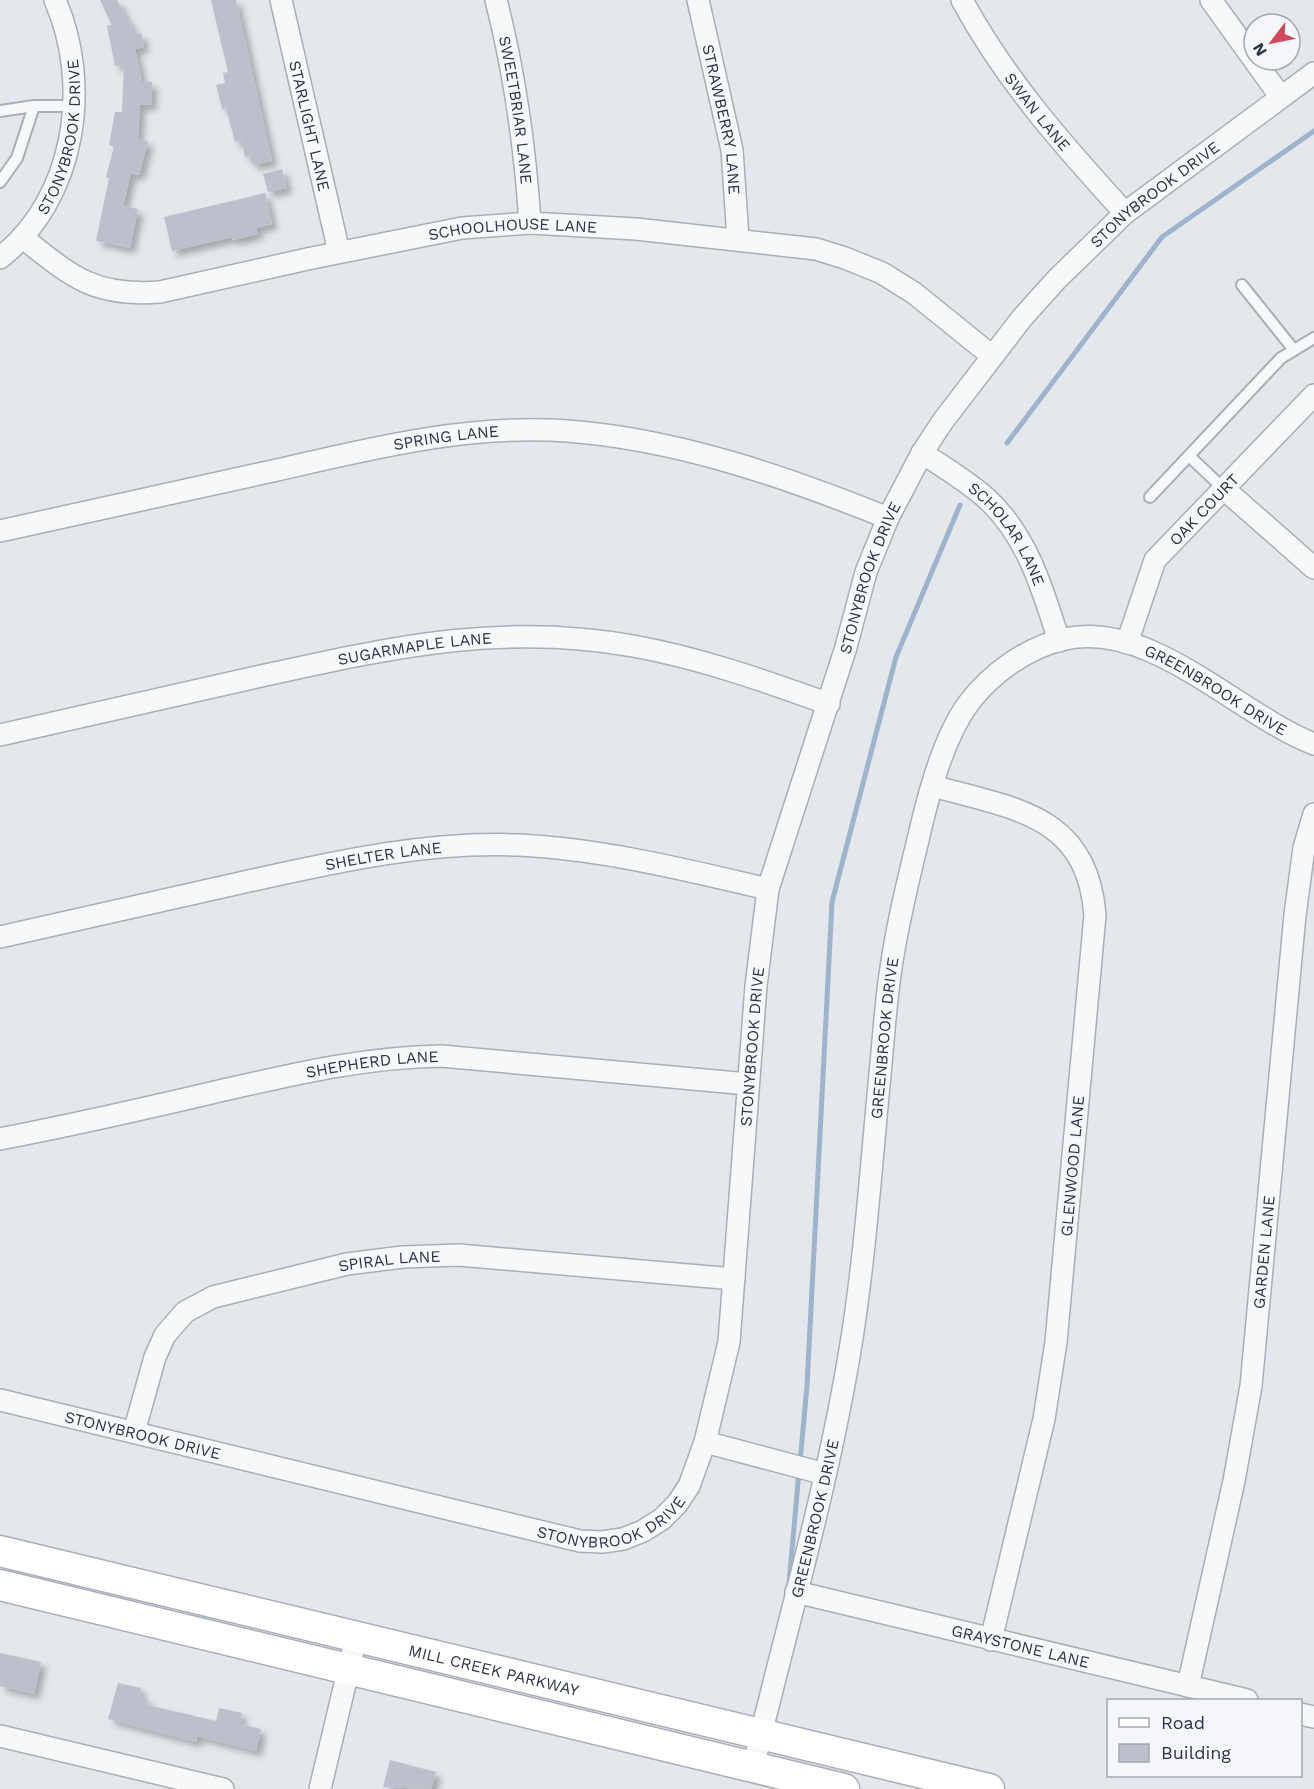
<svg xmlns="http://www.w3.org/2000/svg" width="1314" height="1789" font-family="'Work Sans',sans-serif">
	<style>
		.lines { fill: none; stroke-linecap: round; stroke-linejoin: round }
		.stream { stroke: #9fb4cc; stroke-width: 5 }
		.building { fill: #bbc0ca; filter: url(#shadow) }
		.service-casing { stroke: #a9aeb7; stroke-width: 14 }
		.minor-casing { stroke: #a9aeb7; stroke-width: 24 }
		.secondary-casing { stroke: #a9aeb7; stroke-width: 33 }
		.service { stroke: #f7f8fa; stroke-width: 10 }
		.minor { stroke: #f7f8fa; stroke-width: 21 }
		.secondary { stroke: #fff; stroke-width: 30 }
		.labels { text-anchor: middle; stroke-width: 5; stroke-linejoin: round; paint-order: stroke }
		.street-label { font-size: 16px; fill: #2b3445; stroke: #f4f6f9 }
	</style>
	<defs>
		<filter id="shadow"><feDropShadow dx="5.5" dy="5.5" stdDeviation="3" flood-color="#0004"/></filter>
	</defs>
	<rect width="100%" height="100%" fill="#e4e7ec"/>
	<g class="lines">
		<path class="stream" d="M 1007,443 L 1162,237 L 1314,131
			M 800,1462 L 807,1386 L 832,902 L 896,657 L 960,505
			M 789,1584 L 799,1471"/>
	</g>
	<path class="building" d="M 100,0 L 117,0 L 128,22 L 130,21 L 133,35 L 141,33 L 144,47 L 135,49 L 142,82 L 152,82 L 151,105 L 140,105 L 138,139 L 148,141 L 139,175 L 131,173 L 123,206 L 138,209 L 130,248 L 96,241 L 109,178 L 106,177 L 114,147 L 109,145 L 115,112 L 122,112 L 124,64 L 115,66 L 107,26 L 112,25 Z
		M 211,0 L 236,0 L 272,161 L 253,165 L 250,156 L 245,157 L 241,140 L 235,142 L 226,108 L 222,109 L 216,85 L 225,83 L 223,73 L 228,72 Z
		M 282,169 L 287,188 L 268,192 L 263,174 Z
		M 265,193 L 272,224 L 256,228 L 258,234 L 233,240 L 232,237 L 228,238 L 172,251 L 164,217 Z
		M 0,1653 L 41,1662 L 34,1694 L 0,1686 Z
		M 118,1683 L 141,1688 L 139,1697 L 148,1699 L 147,1705 L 216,1721 L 219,1708 L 242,1713 L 240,1724 L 261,1729 L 256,1751 L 197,1736 L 196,1742 L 108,1719 Z
		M 390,1760 L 436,1772 L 431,1789 L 383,1787 Z"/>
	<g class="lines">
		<g class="service-casing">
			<path id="service" d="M 0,111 L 34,106
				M 0,182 L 17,158 L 34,106 L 75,106
				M 1242,285 L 1294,350
				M 1189,456 L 1223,488
				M 1150,497 L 1281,358 L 1314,338"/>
		</g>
		<g class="minor-casing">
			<g id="minor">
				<path id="s1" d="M 281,0 L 339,252"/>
				<path id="s2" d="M 496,0 C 515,74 525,146 530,223"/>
				<path id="s3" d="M 698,0 L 732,150 L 738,239"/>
				<path id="s4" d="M 962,0 C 1005,80 1064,146 1125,213"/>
				<path d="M 1211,0 L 1280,96"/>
				<path id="s5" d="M 22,237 C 72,277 94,297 160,292 L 312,258 L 462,228 L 530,223 L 636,229 L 816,249 L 845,258 L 882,273 L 914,293 L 992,356"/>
				<path id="s6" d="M 0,258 C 76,198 92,85 55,0"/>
				<path id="s7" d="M 922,453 C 944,467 967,481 986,498 C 1027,535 1043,590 1059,641"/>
				<path d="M 1223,488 L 1314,568"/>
				<path id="s8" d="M 0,531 C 92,511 185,490 277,470 C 372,448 469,424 567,431 C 677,439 786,477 888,518"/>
				<path id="s9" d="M 1127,643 L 1155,560 L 1314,395"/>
				<path id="s10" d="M 0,735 C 87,715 174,695 261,676 C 389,648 501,622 633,646 C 700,658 765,681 829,704"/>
				<path d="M 933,786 C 1014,809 1087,814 1095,915 L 1056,1342 L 1044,1419 L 991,1640"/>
				<path id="s11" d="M 0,937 C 80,919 160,901 240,883 C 330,863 424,841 518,845 C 603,849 686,870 768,889"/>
				<path id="s12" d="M 0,1139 C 77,1124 152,1107 228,1089 C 299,1073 368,1057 441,1056 L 748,1084"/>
				<path id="s13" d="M 0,1400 L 580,1541 L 602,1542 L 623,1539 L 643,1531 L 662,1519 L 677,1504 L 689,1486 L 705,1442 L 729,1342 L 756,986 L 768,889 L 846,647 L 866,572 L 888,518 L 922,453 L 943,421 L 1022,318 L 1057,279 L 1125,213 L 1314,73"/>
				<path id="s14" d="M 134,1432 L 155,1357 L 165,1335 L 185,1312 L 213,1297 L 347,1264 L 403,1257 L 459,1255 L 734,1279"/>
				<path d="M 705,1442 L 825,1474"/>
				<path id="s15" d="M 796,1592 L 1247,1700"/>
				<path id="s16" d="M 1188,1686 L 1234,1481 L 1251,1386 L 1295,915 L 1304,848 L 1314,814"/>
				<path d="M 1300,1714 L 1314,1717"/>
				<path d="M 0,1736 L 223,1789"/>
				<path id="s17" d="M 753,1767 C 787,1625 829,1483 852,1338 C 866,1248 872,1155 881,1064 C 884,1032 886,999 891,968 C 897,926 907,885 917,844 C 927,800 942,740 968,704 C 991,673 1028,647 1065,639 C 1151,620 1237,714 1314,744"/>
				<path d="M 320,1789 L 356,1638"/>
			</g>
		</g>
		<g class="secondary-casing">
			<g id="secondary">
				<path id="s18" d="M 0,1551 L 989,1789"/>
				<path d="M 0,1585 L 844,1789"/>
			</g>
		</g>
		<use href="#service" class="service"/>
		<use href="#minor" class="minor"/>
		<use href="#secondary" class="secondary"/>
	</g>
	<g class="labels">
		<g class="street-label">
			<text dy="6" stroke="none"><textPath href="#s2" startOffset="112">SWEETBRIAR LANE</textPath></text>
			<text dy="6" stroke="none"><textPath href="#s4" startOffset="135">SWAN LANE</textPath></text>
			<text dy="6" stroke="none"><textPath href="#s3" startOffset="122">STRAWBERRY LANE</textPath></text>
			<text dy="6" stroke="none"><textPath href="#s1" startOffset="129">STARLIGHT LANE</textPath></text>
			<text dy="6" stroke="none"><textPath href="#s6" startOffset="141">STONYBROOK DRIVE</textPath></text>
			<text dy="6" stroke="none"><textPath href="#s13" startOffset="2145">STONYBROOK DRIVE</textPath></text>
			<text dy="6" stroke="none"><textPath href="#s5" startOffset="513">SCHOOLHOUSE LANE</textPath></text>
			<text dy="6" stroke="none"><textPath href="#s8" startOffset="456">SPRING LANE</textPath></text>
			<text dy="6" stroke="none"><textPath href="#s9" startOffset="158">OAK COURT</textPath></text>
			<text dy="6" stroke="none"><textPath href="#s7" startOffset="120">SCHOLAR LANE</textPath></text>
			<text dy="6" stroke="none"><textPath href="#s13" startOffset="1659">STONYBROOK DRIVE</textPath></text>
			<text dy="6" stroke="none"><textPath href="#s10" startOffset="424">SUGARMAPLE LANE</textPath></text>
			<text dy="6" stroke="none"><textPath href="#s17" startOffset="1372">GREENBROOK DRIVE</textPath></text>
			<text dy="6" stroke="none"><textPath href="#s11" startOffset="392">SHELTER LANE</textPath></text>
			<text dy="6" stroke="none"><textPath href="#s17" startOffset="742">GREENBROOK DRIVE</textPath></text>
			<text dy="6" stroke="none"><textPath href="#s13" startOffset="1173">STONYBROOK DRIVE</textPath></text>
			<text dy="6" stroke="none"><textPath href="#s12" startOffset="380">SHEPHERD LANE</textPath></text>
			<text transform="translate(1072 1166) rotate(-85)" y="6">GLENWOOD LANE</text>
			<text dy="6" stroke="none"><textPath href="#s16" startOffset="441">GARDEN LANE</textPath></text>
			<text dy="6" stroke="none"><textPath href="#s14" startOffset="345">SPIRAL LANE</textPath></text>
			<text dy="6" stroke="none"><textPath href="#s13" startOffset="147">STONYBROOK DRIVE</textPath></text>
			<text dy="6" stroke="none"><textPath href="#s13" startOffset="633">STONYBROOK DRIVE</textPath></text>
			<text dy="6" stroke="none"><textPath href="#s17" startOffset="256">GREENBROOK DRIVE</textPath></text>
			<text dy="6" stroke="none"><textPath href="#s15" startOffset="231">GRAYSTONE LANE</textPath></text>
			<text dy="6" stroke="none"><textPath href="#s18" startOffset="508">MILL CREEK PARKWAY</textPath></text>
		</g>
	</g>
	<rect x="1107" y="1699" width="195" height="78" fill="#f4f6f9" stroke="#a4a8b1" stroke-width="1.5"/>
	<rect x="1119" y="1718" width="30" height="9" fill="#ffffff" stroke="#a4a8b1" stroke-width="1.5"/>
	<text x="1161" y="1729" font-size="18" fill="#2b3445">Road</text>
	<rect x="1119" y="1744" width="30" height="18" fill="#bbc0ca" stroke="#a4a8b1" stroke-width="1.5"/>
	<text x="1161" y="1759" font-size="18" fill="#2b3445">Building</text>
	<g transform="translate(1272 42) rotate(238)"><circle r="28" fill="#f4f6f9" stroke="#a4a8b1" stroke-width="1.5"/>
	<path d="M0-4.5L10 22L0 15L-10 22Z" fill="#d1495b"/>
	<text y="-9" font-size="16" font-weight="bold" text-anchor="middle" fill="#2b3445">N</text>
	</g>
</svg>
